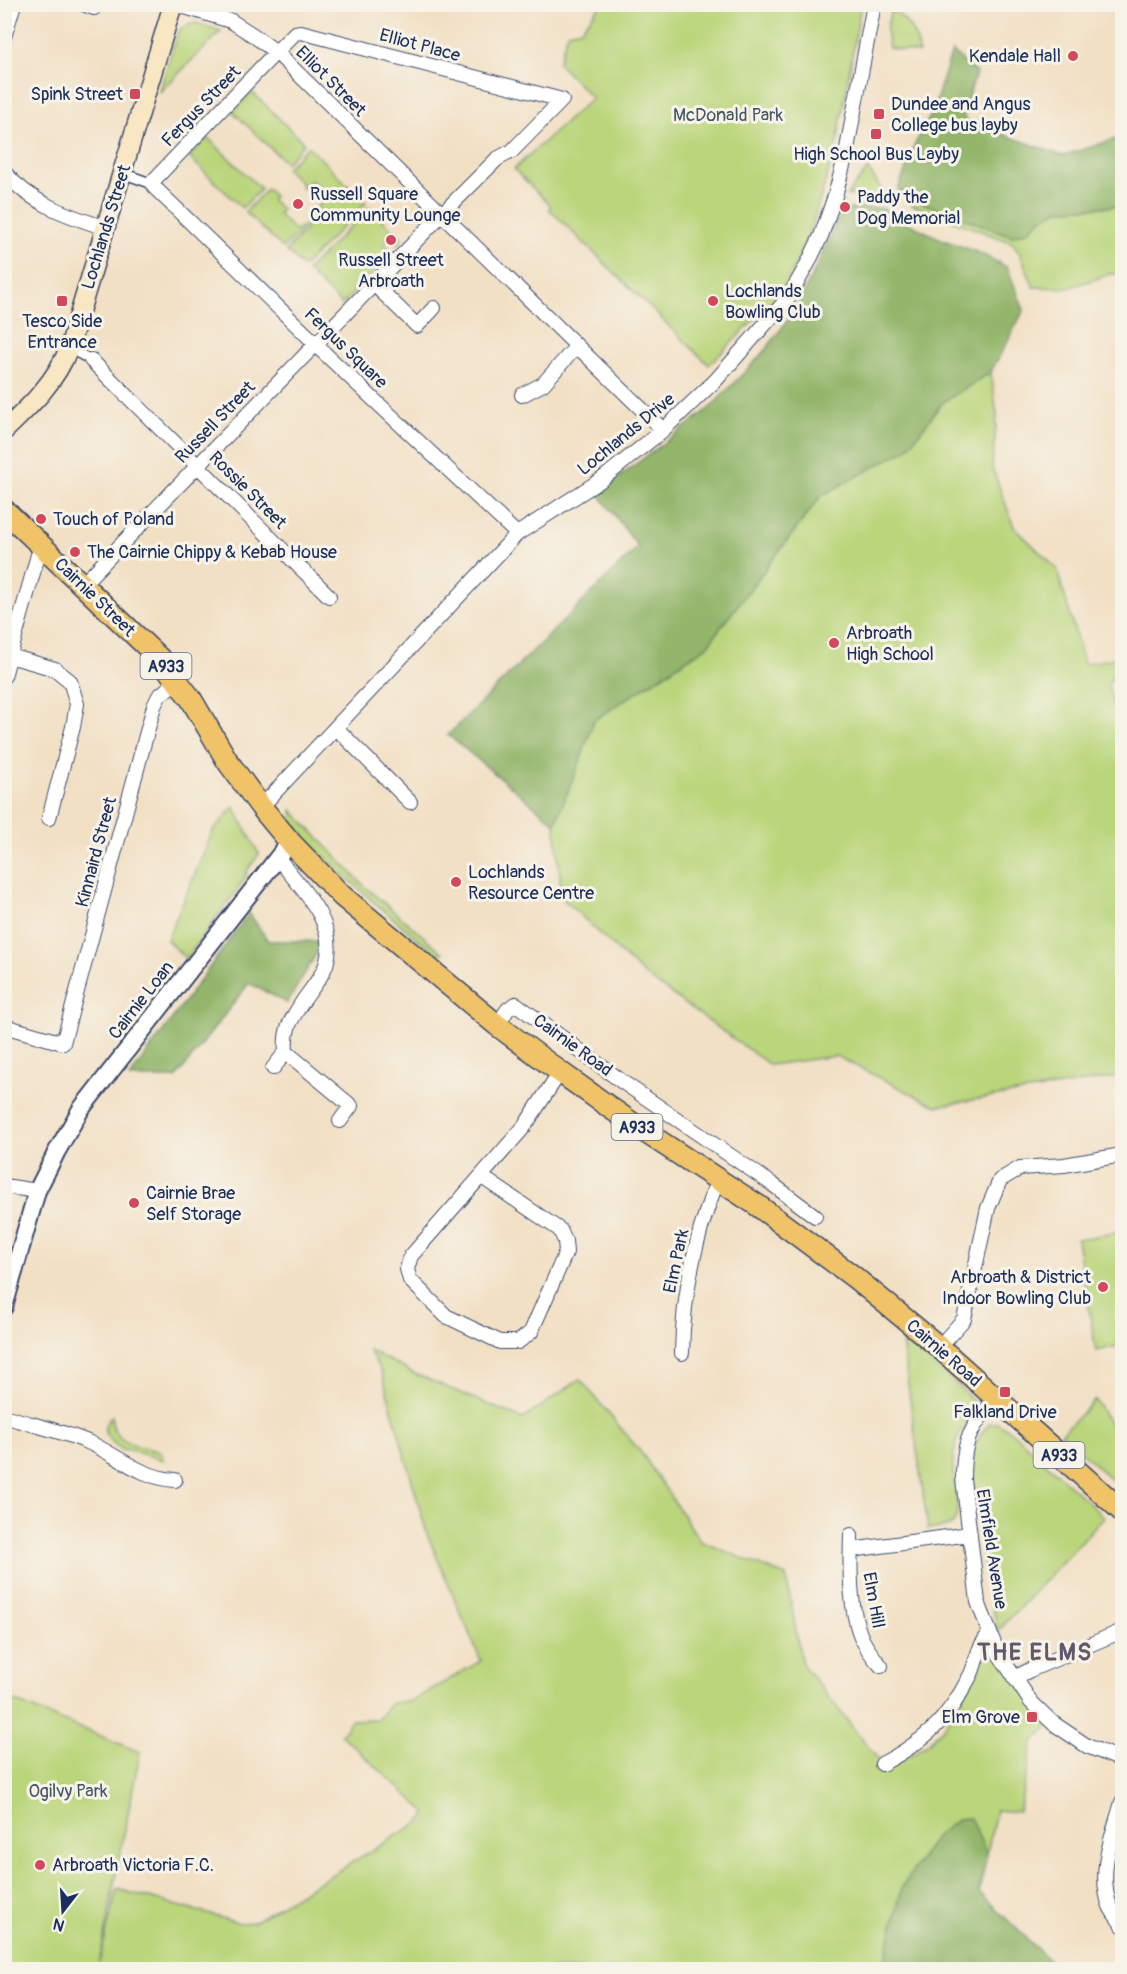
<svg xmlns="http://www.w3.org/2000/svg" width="1127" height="1974" font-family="Pangolin,sans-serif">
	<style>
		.green { fill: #bad57a; stroke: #6a826c; stroke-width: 1.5 }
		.forest { fill: #93b66a; stroke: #577264; stroke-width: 1.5 }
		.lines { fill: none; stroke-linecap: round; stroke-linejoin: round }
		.pedestrian-casing { stroke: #3b4a6d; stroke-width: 12 }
		.minor-casing { stroke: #3b4a6d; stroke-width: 16 }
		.tertiary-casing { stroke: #3b4a6d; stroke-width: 20 }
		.secondary-casing { stroke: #3b4a6d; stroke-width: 21 }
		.primary-casing { stroke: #3b4a6d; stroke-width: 24 }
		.pedestrian { stroke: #fff; stroke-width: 9 }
		.minor { stroke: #fff; stroke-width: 14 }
		.tertiary { stroke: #fff; stroke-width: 16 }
		.secondary { stroke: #f9e7c3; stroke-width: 18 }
		.primary { stroke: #f0c369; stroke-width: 21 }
		.poi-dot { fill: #d1495b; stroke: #f7f3e8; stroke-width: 2 }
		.labels { text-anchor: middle; stroke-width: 6; stroke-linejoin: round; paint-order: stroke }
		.shield { fill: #f7f3e8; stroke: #5d6a87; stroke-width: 1.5 }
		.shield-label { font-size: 16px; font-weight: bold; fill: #1b2f5e }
		.street-label { font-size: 18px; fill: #1b2f5e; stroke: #f7f3e8 }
		.poi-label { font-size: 18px; fill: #1b2f5e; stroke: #f7f3e8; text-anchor: start }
		.park-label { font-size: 18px; fill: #435865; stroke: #f7f3e8 }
		.district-label { font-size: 24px; font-weight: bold; letter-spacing: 1.5px; fill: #63576c; stroke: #f7f3e8 }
	</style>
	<rect width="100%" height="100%" fill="#f7f3e8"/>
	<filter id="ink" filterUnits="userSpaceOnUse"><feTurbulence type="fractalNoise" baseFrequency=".0167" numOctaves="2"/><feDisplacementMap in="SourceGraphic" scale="12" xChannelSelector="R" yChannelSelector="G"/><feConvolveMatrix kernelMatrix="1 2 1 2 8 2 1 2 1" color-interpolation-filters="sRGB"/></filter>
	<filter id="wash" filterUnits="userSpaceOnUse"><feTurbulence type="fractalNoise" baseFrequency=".008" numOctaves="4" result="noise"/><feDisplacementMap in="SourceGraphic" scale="24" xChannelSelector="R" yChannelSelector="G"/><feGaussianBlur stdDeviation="1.35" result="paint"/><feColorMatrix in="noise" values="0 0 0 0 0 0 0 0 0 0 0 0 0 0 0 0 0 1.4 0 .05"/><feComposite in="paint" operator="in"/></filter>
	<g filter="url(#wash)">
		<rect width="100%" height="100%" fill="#f2e0c5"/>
		<path class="green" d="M 601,5 L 861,5 L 837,143 L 813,222 L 796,265 L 780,294 L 709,365 L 549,209 L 551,206 L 514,169 L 592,98 L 558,63 L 568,32 L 581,29 Z
			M 891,10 C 905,16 919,38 919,53 L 889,48 L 886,30 Z
			M 196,23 L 221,31 L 159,93 L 177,34 L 182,27 Z
			M 252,92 L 304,143 L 286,163 L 233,112 Z
			M 208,138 L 261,189 L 242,208 L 189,157 Z
			M 308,146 L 366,203 L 303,267 L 286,251 L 304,232 L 308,221 L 313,215 L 311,213 L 328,196 L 311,180 L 302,189 L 301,183 L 286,169 Z
			M 868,169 L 888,199 L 847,195 Z
			M 267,189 L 274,196 L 271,199 L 282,210 L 278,214 L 295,231 L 303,226 L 301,231 L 283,248 L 245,212 Z
			M 914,200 L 1012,236 L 1028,231 L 1039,220 L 1060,209 L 1122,206 L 1122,274 L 1110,274 L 1068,288 L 1034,287 L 1019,252 L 1013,243 L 912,205 Z
			M 369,207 L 402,239 L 397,244 L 390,237 L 384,243 L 392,253 L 342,305 L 307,271 Z
			M 991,372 L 997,415 L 992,467 L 1014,527 L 1057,569 L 1084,664 L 1122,657 L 1108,685 L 1122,736 L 1122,1076 L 936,1106 L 836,1056 L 770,1065 L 642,973 L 562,898 L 555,823 L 580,761 L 594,720 L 706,647 L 821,496 L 907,449 L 943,402 Z
			M 234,807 L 259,854 L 247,871 L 245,879 L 186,959 L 167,940 L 213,831 Z
			M 292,810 L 364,886 L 443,953 L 436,954 L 370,899 L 315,848 L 292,821 Z
			M 1122,1232 L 1122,1345 L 1096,1351 L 1077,1239 Z
			M 904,1338 L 963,1390 L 974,1402 C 975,1413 961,1429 957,1440 C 954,1447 954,1455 953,1462 C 951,1478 963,1509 954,1522 C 949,1529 936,1528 928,1529 L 902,1342 Z
			M 369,1350 L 415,1374 L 523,1419 L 580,1379 L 643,1455 L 700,1541 L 786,1576 L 802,1664 L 882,1764 C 892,1765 899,1761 908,1756 C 952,1734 970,1682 990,1640 L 1050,1725 L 1033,1742 L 1019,1812 L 996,1810 L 987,1854 L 969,1818 L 958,1819 L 936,1836 L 902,1887 L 884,1964 L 885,1969 L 5,1970 L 4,1697 L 140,1752 L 99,1963 L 117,1889 L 240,1923 L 253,1922 L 421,1821 L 427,1813 L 341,1735 L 351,1720 L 377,1719 L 392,1703 L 412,1701 L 481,1661 L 427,1534 L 382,1374 Z
			M 1095,1400 L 1122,1443 L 1118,1461 L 1122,1473 L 1122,1489 L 1061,1434 Z
			M 112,1416 C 109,1443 142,1447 161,1452 L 163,1460 L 126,1449 L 124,1451 C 110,1442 96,1431 112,1416 Z
			M 990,1423 L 997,1423 L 1010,1430 L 1104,1517 L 998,1631 L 987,1584 L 972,1471 L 974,1447 L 982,1432 Z"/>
		<path class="forest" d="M 952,51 L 976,73 L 963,115 L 967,121 L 1063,156 L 1122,137 L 1122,206 L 1060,209 L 1039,220 L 1028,231 L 1012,236 L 914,200 L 898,190 L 915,144 L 932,113 Z
			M 859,208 L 882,208 L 899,219 L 943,240 L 975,251 L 1007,267 L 1024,310 L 991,372 L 943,402 L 907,449 L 821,496 L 706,647 L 594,720 L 580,761 L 555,823 L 448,735 L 638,547 L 598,493 L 710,408 L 764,352 L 793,313 L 816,268 L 837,220 L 847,210 Z
			M 249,913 L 268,941 L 324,941 L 287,1003 L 249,983 L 176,1078 L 129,1078 Z
			M 970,1818 L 987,1854 L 979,1892 L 1058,1969 L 885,1969 L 884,1964 L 902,1887 L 936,1836 L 958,1819 Z"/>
	</g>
	<g filter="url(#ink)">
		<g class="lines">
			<g class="pedestrian-casing">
				<path id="pedestrian" d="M 122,173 L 153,184
					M 69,348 L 91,360"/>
			</g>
			<g class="minor-casing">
				<path id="minor" d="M 83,4 L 94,8
					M 175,4 L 231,21 L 253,35 L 276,52 L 663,430
					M 4,37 L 14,4
					M 4,172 C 30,203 68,216 106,228
					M 374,284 L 417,326 L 434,308
					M 91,360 L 329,596
					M 522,395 L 543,384 L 576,347
					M 82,585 L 441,215 L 497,159 L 512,151 L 562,100 L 301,32 L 295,33 L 276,52 L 154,180 L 153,184 L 155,188 L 316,344 L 321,350 L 517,534
					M 10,656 L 55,669 L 70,681 L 77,704 L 73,727 L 49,818
					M 4,676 L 38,555 L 43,548
					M 336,728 L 410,802
					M 261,807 L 517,534 L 601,480 L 663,430 L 716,380 L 789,297 L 808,263 L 821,236 L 835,196 L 846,154 L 874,4
					M 277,857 C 299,886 337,921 327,961 C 324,975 311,989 303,1001 C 291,1020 284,1028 286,1052 L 351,1106 L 340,1121
					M 497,1025 L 508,1009 L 516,1004 L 624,1083 L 772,1184 L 815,1216
					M 4,1026 L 63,1043 L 154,706 L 159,696 L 178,680
					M 273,1068 L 286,1052
					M 482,1177 L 560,1230 L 565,1241 L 566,1252 L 531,1332 L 518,1342 L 500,1342 L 446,1316 L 410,1280 L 407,1269 L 411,1256 L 524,1127 L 560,1072
					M 4,1186 L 37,1191
					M 939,1347 L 964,1319 L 988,1208 L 1000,1180 L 1020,1168 L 1064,1165 L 1122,1155
					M 682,1353 C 683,1294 696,1234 718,1179
					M 996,1398 C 971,1428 963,1438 963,1479 L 978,1602 L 997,1651 L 1031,1702 L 1053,1723 L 1087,1746 L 1122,1760
					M 4,1416 C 32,1425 63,1431 90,1443 C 118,1456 142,1478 175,1480
					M 851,1535 C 850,1565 849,1611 862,1639 C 867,1649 874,1658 881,1666
					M 851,1550 L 970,1534
					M 1014,1678 L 1030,1670 L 1122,1631
					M 882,1764 C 926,1740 947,1721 970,1676 C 974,1669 975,1661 978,1654 C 980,1646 985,1640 989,1633
					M 1122,1802 C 1113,1835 1097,1871 1110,1906 C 1113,1913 1119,1919 1122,1925"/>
			</g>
			<g class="tertiary-casing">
				<path id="tertiary" d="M 4,1307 L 37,1191 L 57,1151 L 81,1109 L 290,842"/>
			</g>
			<g class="secondary-casing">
				<path id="secondary" d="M 4,431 C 30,406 55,383 69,348 L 173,4"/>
			</g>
			<g class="primary-casing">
				<path id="primary" d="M 4,510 L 160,659 L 191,699 L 228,762 L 261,807 L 290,842 L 342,896 L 497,1025 L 560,1072 L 636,1126 L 757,1205 L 854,1277 L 939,1347 L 1122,1511"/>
			</g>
			<use href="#pedestrian" class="pedestrian"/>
			<use href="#minor" class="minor"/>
			<use href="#tertiary" class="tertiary"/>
			<use href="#secondary" class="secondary"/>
			<use href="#primary" class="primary"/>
		</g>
	</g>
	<g class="poi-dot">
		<circle cx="1073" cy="56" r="6"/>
		<rect x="129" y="88" width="12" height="12" rx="3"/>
		<rect x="873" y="108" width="12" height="12" rx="3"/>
		<rect x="870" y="128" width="12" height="12" rx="3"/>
		<circle cx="298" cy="204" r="6"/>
		<circle cx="845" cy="207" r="6"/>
		<circle cx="391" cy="240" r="6"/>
		<rect x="56" y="295" width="12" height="12" rx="3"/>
		<circle cx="713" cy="301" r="6"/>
		<circle cx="41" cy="519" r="6"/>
		<circle cx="75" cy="552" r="6"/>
		<circle cx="834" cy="643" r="6"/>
		<circle cx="456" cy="882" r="6"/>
		<circle cx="134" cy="1203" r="6"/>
		<circle cx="1103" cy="1287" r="6"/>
		<rect x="999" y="1386" width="12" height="12" rx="3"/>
		<rect x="1026" y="1711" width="12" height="12" rx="3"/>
		<circle cx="40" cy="1865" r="6"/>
	</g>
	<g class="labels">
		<g class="shield">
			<rect x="140.5" y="653" width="51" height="26" rx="4.5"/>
			<rect x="611.5" y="1114" width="51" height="26" rx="4.5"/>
			<rect x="1033.5" y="1442" width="51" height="26" rx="4.5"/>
		</g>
		<g class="shield-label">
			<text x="166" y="672">A933</text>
			<text x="637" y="1133">A933</text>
			<text x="1059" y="1461">A933</text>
		</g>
		<g class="street-label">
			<text transform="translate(420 45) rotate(15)" y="6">Elliot Place</text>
			<text transform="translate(331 81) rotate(45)" y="6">Elliot Street</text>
			<text transform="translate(201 106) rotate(-46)" y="6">Fergus Street</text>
			<text transform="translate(106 227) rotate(-73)" y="6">Lochlands Street</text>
			<text transform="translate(346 348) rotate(44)" y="6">Fergus Square</text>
			<text transform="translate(215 422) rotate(-46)" y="6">Russell Street</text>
			<text transform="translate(626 434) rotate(-39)" y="6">Lochlands Drive</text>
			<text transform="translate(248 490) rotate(45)" y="6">Rossie Street</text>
			<text transform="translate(95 597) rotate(44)" y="6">Cairnie Street</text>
			<text transform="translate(96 852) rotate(-75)" y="6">Kinnaird Street</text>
			<text transform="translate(141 1000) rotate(-52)" y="6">Cairnie Loan</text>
			<text transform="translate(573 1045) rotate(36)" y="6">Cairnie Road</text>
			<text transform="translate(676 1261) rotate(-78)" y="6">Elm Park</text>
			<text transform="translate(944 1353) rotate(41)" y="6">Cairnie Road</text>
			<text transform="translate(992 1549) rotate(81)" y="6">Elmfield Avenue</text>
			<text transform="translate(874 1600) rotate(80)" y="6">Elm Hill</text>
		</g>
		<g class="poi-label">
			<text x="1061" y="62" text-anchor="end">Kendale Hall</text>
			<text x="123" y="100" text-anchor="end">Spink Street</text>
			<text x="891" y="110">Dundee and Angus<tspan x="891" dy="21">College bus layby</tspan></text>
			<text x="876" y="160" text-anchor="middle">High School Bus Layby</text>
			<text x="310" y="200">Russell Square<tspan x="310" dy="21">Community Lounge</tspan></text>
			<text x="857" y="203">Paddy the<tspan x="857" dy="21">Dog Memorial</tspan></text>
			<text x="391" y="266" text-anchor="middle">Russell Street<tspan x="391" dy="21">Arbroath</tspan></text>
			<text x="725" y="297">Lochlands<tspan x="725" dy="21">Bowling Club</tspan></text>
			<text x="62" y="327" text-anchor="middle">Tesco Side<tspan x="62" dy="21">Entrance</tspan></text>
			<text x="53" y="525">Touch of Poland</text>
			<text x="87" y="558">The Cairnie Chippy &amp; Kebab House</text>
			<text x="846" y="639">Arbroath<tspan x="846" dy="21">High School</tspan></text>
			<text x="468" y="878">Lochlands<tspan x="468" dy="21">Resource Centre</tspan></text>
			<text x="146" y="1199">Cairnie Brae<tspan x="146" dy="21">Self Storage</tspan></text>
			<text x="1091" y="1283" text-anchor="end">Arbroath &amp; District<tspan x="1091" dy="21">Indoor Bowling Club</tspan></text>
			<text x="1005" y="1418" text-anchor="middle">Falkland Drive</text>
			<text x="1020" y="1723" text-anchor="end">Elm Grove</text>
			<text x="52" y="1871">Arbroath Victoria F.C.</text>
		</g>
		<g class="park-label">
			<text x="728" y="121">McDonald Park</text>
			<text x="68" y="1797">Ogilvy Park</text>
		</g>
		<g class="district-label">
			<text x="1035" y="1660">THE ELMS</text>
		</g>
	</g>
	<rect width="1127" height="1974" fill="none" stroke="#f7f3e8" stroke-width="24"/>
	<g transform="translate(63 1911) rotate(197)" stroke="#f7f3e8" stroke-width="4.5" paint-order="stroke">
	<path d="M0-4.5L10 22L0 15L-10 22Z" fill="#1b2f5e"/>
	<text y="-9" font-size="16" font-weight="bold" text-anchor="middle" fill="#1b2f5e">N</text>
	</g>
</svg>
